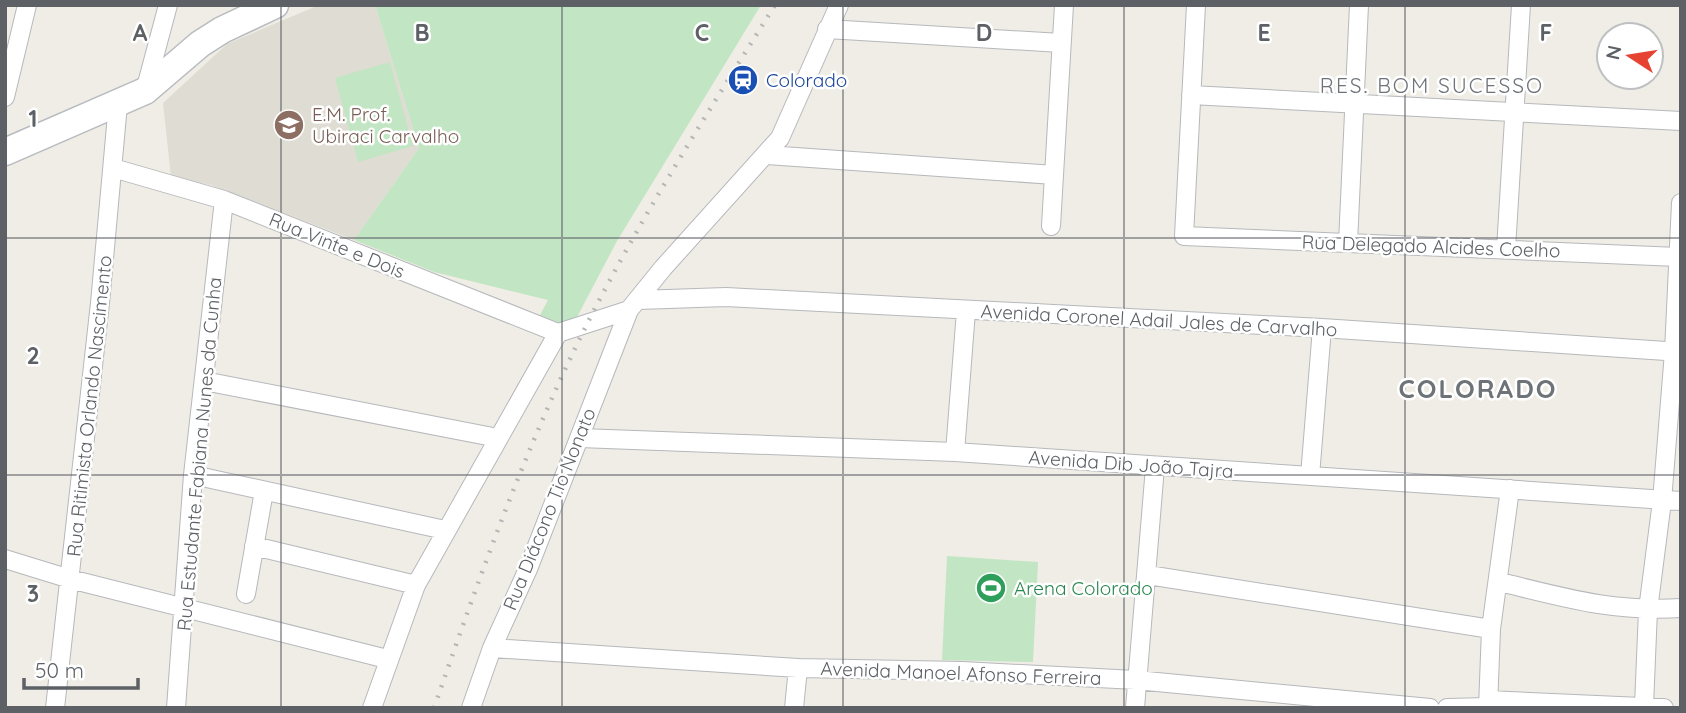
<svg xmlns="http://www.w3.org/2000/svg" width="1686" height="713" font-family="Quicksand,sans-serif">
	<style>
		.education { fill: #dfdcd3 }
		.green { fill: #c2e6c3 }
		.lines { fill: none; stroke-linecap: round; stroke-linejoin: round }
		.street-casing { stroke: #b6b8bc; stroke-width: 20 }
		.secondary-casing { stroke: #b7babf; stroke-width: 29 }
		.street { stroke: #fff; stroke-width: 18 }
		.secondary { stroke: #fff; stroke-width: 26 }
		.rail { stroke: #b4b5b6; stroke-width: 4.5; stroke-dasharray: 2 9; stroke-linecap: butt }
		.grid { fill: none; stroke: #5d6166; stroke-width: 2; stroke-opacity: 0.55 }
		.labels { text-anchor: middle; stroke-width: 5; stroke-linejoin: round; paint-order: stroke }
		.transit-label { font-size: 19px; fill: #164399; stroke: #fff; text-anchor: start }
		.education-label { font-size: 19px; fill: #785e54; stroke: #fff; text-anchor: start }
		.street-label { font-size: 19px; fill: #5d6166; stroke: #fff }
		.leisure-label { font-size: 19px; fill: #27864d; stroke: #fff; text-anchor: start }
		.neighbourhood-label { font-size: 21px; letter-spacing: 2px; fill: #6e7378; stroke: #fff }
		.district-label { font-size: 26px; font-weight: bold; letter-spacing: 2px; fill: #6e7378; stroke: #fff }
		.grid-label { font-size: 23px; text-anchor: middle; font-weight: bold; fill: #5d6166; stroke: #fff; stroke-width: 5; stroke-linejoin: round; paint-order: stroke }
	</style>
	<rect width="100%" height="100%" fill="#efede5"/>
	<path class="education" d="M 319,5 L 375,5 L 419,148 L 354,240 L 211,185 L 171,177 L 163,103 L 227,44 Z"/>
	<path class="green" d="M 375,5 L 761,5 L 617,241 L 576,319 L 558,323 L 540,315 L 548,300 L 434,272 L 354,240 L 419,148 Z
		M 390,62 L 413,146 L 358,162 L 335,78 Z
		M 947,556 L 1038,562 L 1033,662 L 942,660 Z"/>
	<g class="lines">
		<g class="street-casing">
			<path id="street" d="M 1196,5 L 1184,236 L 1678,257
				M 827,29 L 1061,43
				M 145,91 L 168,5
				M 1191,95 L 1681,121
				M 5,97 L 27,5
				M 767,155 L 1054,175
				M 113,168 L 224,200 L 558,333
				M 1051,226 L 1064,5
				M 1348,243 L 1359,5
				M 1506,249 L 1521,5
				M 638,300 L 726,297 L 1322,328 L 1681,352
				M 558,333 L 629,310
				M 204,381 L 498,438
				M 580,438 L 955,452 L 1681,501
				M 955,452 L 966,311
				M 193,475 L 445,530
				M 1310,476 L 1322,328
				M 254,546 L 416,585
				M 5,559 L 70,579 L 387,659
				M 1148,575 L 1491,629
				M 1500,582 C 1566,598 1612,612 1681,608
				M 246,594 L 264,491
				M 492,648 L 798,668 L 962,671 L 1136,680 L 1430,708
				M 1488,700 L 1664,708
				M 1644,706 L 1648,610 L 1662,501 L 1674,352 L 1681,203
				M 55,708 L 100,303 L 118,104
				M 176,708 L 193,475 L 224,200
				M 372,708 L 416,585 L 558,333
				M 471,708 L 492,648 L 528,569 L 629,310 L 663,268 L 780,138 L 839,5
				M 794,708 L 798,668
				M 1135,708 L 1155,467
				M 1447,708 L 1488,707
				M 1488,708 L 1491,629 L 1510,489"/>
		</g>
		<g class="secondary-casing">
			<path id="secondary" d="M 5,152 L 145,91 L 200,44 L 222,30 L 275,5"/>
		</g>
		<use href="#street" class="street"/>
		<use href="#secondary" class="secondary"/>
		<path class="rail" d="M 434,708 C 479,578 525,448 587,324 C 642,215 710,109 775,5"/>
	</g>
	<path class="grid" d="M 281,5 L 281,708M 562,5 L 562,708M 843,5 L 843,708M 1124,5 L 1124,708M 1405,5 L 1405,708M 5,238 L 1681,238M 5,475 L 1681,475"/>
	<defs>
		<g id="station-disc" transform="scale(1.575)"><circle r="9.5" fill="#1a4fb4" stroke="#fff"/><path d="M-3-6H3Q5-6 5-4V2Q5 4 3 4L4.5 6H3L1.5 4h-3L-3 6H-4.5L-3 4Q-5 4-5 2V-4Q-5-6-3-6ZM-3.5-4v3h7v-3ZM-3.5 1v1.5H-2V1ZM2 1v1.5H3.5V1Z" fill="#fff"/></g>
		<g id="school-disc" transform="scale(1.575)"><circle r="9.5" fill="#8d6e63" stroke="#fff"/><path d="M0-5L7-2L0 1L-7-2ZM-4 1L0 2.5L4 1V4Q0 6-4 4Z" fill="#fff"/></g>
		<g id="stadium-disc" transform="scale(1.575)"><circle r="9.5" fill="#2e9e5b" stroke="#fff"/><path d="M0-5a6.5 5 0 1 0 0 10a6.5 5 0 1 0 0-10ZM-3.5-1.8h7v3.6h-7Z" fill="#fff"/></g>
	</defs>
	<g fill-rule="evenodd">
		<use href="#station-disc" x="743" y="80"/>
		<use href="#school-disc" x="289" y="125"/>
		<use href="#stadium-disc" x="991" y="588"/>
	</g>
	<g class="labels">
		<g class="transit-label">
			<text x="766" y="87">Colorado</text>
		</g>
		<g class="education-label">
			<text x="312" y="121">E.M. Prof.<tspan x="312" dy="22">Ubiraci Carvalho</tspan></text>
		</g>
		<g class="street-label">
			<text transform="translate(337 245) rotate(22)" y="7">Rua Vinte e Dois</text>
			<text transform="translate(1431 246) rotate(2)" y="7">Rua Delegado Alcides Coelho</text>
			<text transform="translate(1159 320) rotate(3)" y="7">Avenida Coronel Adail Jales de Carvalho</text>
			<text transform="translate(89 406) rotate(-84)" y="7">Rua Ritimista Orlando Nascimento</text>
			<text transform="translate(199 454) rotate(-85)" y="7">Rua Estudante Fabiana Nunes da Cunha</text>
			<text transform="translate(1131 464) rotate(4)" y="7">Avenida Dib João Tajra</text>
			<text transform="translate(549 509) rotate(-68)" y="7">Rua Diácono Tio Nonato</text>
			<text transform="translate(961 673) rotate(2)" y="7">Avenida Manoel Afonso Ferreira</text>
		</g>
		<g class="leisure-label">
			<text x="1014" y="595">Arena Colorado</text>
		</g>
		<g class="neighbourhood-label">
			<text x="1432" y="93">RES. BOM SUCESSO</text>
		</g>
		<g class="district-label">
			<text x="1478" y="398">COLORADO</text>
		</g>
	</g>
	<g class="grid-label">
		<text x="140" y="41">A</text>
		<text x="422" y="41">B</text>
		<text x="702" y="41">C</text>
		<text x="984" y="41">D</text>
		<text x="1264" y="41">E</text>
		<text x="1546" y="41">F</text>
		<text x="33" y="127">1</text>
		<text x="33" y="364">2</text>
		<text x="33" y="602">3</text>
	</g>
	<rect width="1686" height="713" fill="none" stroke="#5d6166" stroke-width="14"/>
	<g transform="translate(1630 56) rotate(282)"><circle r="33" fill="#ffffff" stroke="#bec0c2" stroke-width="2"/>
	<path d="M0-5L12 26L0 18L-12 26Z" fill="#e74333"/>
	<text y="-10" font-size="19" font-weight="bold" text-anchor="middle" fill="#5d6166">N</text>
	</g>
	<path d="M24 678v10h114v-10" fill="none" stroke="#5d6166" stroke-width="3.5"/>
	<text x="35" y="678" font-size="21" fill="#5d6166" stroke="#ffffff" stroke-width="5" paint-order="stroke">50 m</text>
</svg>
